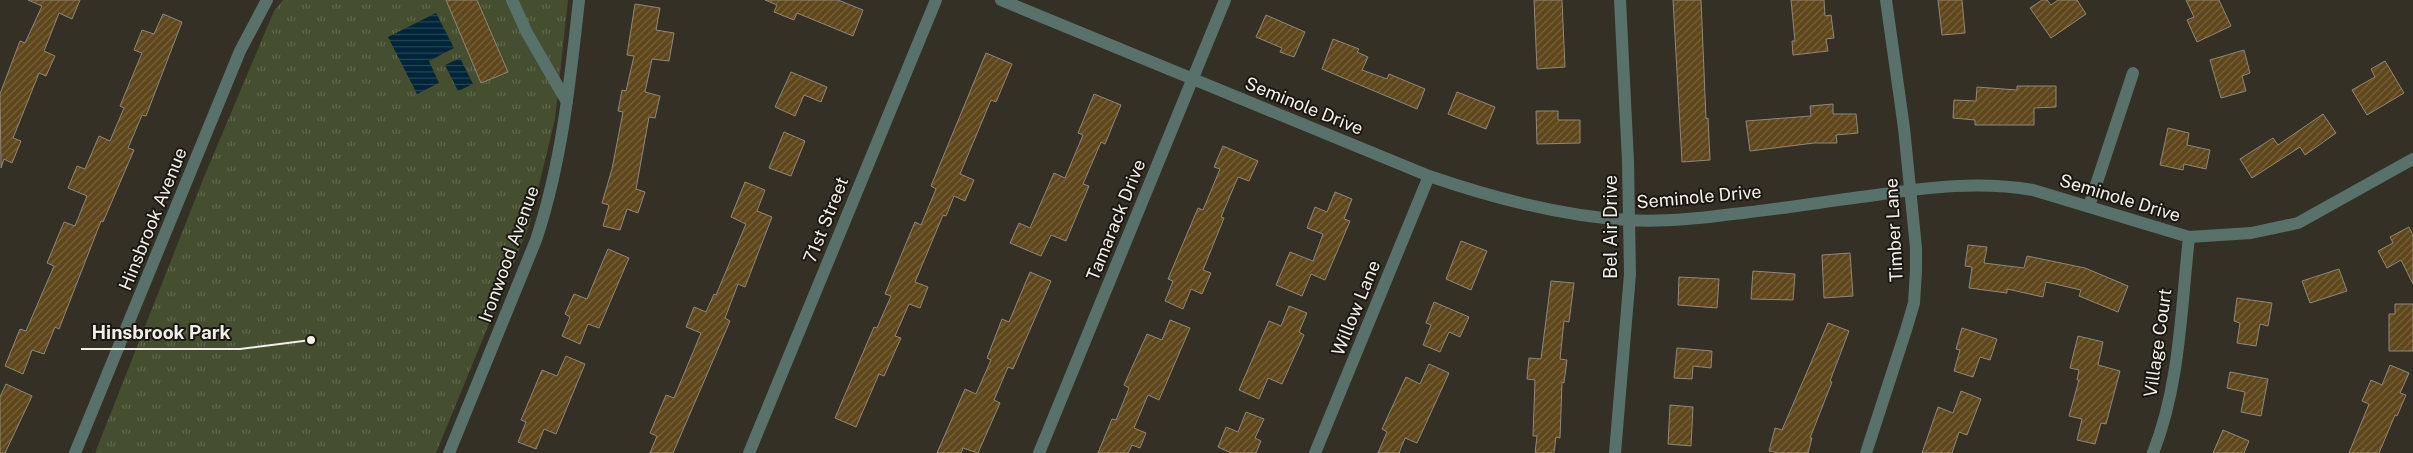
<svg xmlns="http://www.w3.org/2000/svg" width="2413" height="453" font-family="'Public Sans',sans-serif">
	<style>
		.park { fill: url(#park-tufts) }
		.water { fill: url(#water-rules) }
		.building { fill: url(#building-hatch); stroke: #8f877a }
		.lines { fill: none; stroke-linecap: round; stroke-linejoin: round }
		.minor { stroke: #59716b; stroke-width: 12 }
		.labels { text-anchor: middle; stroke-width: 4; stroke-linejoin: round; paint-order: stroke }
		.street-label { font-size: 18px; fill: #f2efe8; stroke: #1b1813 }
		.leader { fill: none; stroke: #f2efe8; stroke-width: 2 }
		.callout-dot { fill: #f2efe8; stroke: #1b1813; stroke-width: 2 }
		.callout-label { font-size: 19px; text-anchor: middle; font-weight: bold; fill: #f2efe8; stroke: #1b1813; stroke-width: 4; stroke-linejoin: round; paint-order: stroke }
	</style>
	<defs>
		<pattern id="park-tufts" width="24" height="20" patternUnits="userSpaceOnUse" patternTransform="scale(1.25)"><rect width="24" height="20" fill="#464e30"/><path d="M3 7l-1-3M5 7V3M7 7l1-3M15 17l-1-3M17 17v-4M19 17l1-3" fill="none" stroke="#61684e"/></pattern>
		<pattern id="water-rules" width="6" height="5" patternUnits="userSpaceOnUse" patternTransform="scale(1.25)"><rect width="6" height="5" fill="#002538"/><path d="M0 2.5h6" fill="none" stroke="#264555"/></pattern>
		<pattern id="building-hatch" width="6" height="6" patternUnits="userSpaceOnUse" patternTransform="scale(1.25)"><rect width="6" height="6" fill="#5f471b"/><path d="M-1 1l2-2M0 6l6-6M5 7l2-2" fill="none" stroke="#76623c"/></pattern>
	</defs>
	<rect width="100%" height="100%" fill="#353025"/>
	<path class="park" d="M 283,0 L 568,0 L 555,119 L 529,226 L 436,453 L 95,453 L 204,177 L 274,11 Z"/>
	<path class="water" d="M 436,13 L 454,48 L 429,61 L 439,83 L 417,94 L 388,37 Z
		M 460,58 L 473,84 L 458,91 L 445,65 Z"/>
	<path class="building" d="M 28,0 L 80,0 L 72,19 L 59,13 L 44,51 L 55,56 L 46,76 L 39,73 L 13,138 L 21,141 L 12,163 L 4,159 L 1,168 L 0,94 L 20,41 L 25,43 L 42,6 Z
		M 446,0 L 477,0 L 508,72 L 481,83 Z
		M 765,0 L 838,0 L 863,10 L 853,36 L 797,13 L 794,20 L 774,12 L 777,5 Z
		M 1534,0 L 1562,0 L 1565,67 L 1537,69 Z
		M 1673,0 L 1701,0 L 1706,119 L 1708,118 L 1710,160 L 1682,162 Z
		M 1791,0 L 1824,0 L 1825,16 L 1831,15 L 1834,38 L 1826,39 L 1828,51 L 1793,55 L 1792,41 L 1795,41 Z
		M 1938,0 L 1962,0 L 1965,33 L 1942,35 Z
		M 2042,0 L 2047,0 L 2051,5 L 2058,0 L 2077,0 L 2086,14 L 2051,38 L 2030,8 Z
		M 2186,0 L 2219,0 L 2231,26 L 2197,42 L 2187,20 L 2194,17 Z
		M 635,4 L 660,8 L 656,30 L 674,33 L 669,61 L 652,59 L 645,92 L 660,96 L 655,118 L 649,117 L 636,189 L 645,192 L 638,213 L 627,209 L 620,230 L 603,226 L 609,205 L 602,203 L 612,169 L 623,112 L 618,111 L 622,90 L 626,91 L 634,56 L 627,55 Z
		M 163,14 L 182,22 L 146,116 L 142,115 L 128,148 L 134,150 L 103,222 L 101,221 L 59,329 L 55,327 L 44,354 L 32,350 L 23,374 L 5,366 L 20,329 L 26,331 L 54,266 L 47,263 L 64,222 L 75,226 L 87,196 L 68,188 L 77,166 L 85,169 L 99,136 L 110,141 L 124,108 L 120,106 L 142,53 L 134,50 L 142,30 L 154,34 Z
		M 1266,15 L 1305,32 L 1294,57 L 1280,52 L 1282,48 L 1256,37 Z
		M 1333,39 L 1359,49 L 1357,52 L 1368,57 L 1362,70 L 1387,79 L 1389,74 L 1425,89 L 1417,109 L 1322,69 Z
		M 2244,50 L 2250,73 L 2242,76 L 2246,91 L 2221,98 L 2210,60 Z
		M 986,53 L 1012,64 L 996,102 L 991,100 L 960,174 L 974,180 L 965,201 L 954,196 L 946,216 L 943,215 L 915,282 L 928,287 L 920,308 L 909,304 L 895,336 L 901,338 L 884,376 L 879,374 L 856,427 L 835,418 L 874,327 L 877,328 L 891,296 L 885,294 L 915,222 L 921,225 L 936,189 L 931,186 Z
		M 2385,61 L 2404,93 L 2367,115 L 2352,90 L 2375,77 L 2371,69 Z
		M 791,72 L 827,87 L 821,102 L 804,95 L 795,116 L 775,107 Z
		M 2017,86 L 2056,86 L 2056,107 L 2034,108 L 2034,125 L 1975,125 L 1975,120 L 1953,118 L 1954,100 L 1976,101 L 1977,87 L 2017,90 Z
		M 1457,92 L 1495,107 L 1486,129 L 1448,114 Z
		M 1094,94 L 1121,105 L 1105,144 L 1101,142 L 1083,184 L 1089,186 L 1066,241 L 1051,235 L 1041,256 L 1010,243 L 1019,223 L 1030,228 L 1054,173 L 1065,178 L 1083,135 L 1078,133 Z
		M 1833,104 L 1833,114 L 1856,114 L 1858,133 L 1836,135 L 1837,143 L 1814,143 L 1750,151 L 1746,121 L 1811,116 L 1810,106 Z
		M 1536,111 L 1558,111 L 1558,120 L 1580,120 L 1580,143 L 1537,144 Z
		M 2323,114 L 2336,133 L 2305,155 L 2300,147 L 2252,178 L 2240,159 L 2273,138 L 2278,145 Z
		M 2168,128 L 2189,133 L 2187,145 L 2210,150 L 2206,169 L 2184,164 L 2183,170 L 2160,165 Z
		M 784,132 L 805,141 L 791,176 L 769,168 Z
		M 1223,146 L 1258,161 L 1249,181 L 1238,177 L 1221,217 L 1224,218 L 1203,270 L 1211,273 L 1202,294 L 1191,289 L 1183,309 L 1165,301 L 1173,281 L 1168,279 L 1198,208 L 1203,210 L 1220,169 L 1214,167 Z
		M 745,182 L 765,190 L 757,211 L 772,217 L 745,287 L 738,284 L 725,318 L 730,321 L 673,453 L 650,453 L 657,436 L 650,433 L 666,395 L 674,398 L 701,333 L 686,327 L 694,307 L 706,312 L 714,294 L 716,295 L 746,224 L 731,217 Z
		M 1335,192 L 1352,199 L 1344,219 L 1350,221 L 1325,280 L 1311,274 L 1302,296 L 1276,285 L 1290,252 L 1313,261 L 1323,234 L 1307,228 L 1315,207 L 1327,212 Z
		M 2409,227 L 2413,235 L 2413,284 L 2401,260 L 2387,268 L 2378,251 L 2393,243 L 2390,237 Z
		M 1461,241 L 1487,251 L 1471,290 L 1446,279 Z
		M 1968,245 L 1987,247 L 1984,263 L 2024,268 L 2027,256 L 2085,268 L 2128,286 L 2118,312 L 2079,296 L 2081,290 L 2046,282 L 2043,297 L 2007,289 L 2007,293 L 1969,288 L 1972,267 L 1965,266 Z
		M 608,249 L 629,258 L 599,328 L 588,324 L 580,344 L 562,336 L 570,317 L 565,314 L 574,294 L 587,299 Z
		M 1850,253 L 1853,296 L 1824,298 L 1822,255 Z
		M 2339,269 L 2347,291 L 2310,303 L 2302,281 Z
		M 1753,271 L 1795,274 L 1793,300 L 1751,299 Z
		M 1030,272 L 1051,281 L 1013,369 L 1008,367 L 994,400 L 1000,403 L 978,453 L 963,448 L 961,453 L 937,453 L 965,389 L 976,394 L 991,360 L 987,358 L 1002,319 L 1009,322 Z
		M 1679,277 L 1719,279 L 1717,308 L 1678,305 Z
		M 1551,281 L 1574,283 L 1569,322 L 1564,321 L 1560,359 L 1567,360 L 1564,383 L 1562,382 L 1560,438 L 1556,437 L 1554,453 L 1535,453 L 1537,436 L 1533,436 L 1535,380 L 1527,379 L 1529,358 L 1541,359 Z
		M 2237,298 L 2272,303 L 2268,326 L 2260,324 L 2256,346 L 2237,343 L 2240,323 L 2234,321 Z
		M 1434,302 L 1469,317 L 1460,337 L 1449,332 L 1440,352 L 1423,345 L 1431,325 L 1426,323 Z
		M 2395,304 L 2413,304 L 2413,351 L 2389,351 L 2389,314 L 2395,314 Z
		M 1289,306 L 1307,313 L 1299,332 L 1304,335 L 1282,384 L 1268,378 L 1259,399 L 1239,390 L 1269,321 L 1281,326 Z
		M 1170,320 L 1190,328 L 1159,400 L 1148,395 L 1134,428 L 1146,433 L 1140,448 L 1132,445 L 1128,453 L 1098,453 L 1112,419 L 1116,420 L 1129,388 L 1124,385 L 1147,334 L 1162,340 Z
		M 1828,323 L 1849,331 L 1830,381 L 1832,382 L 1810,438 L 1812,438 L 1808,453 L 1778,453 L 1769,451 L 1775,428 L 1782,430 Z
		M 1962,328 L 1997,339 L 1990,360 L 1980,357 L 1973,377 L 1954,371 L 1960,350 L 1956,349 Z
		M 2078,336 L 2103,342 L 2098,365 L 2120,371 L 2106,424 L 2101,423 L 2095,444 L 2077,440 L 2082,419 L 2069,416 L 2079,380 L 2077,380 L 2079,370 L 2070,368 Z
		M 1677,348 L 1712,351 L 1711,368 L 1693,366 L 1692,379 L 1674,378 Z
		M 566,356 L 585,364 L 556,434 L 544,429 L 536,449 L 518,442 L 526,422 L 521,420 L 542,370 L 557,376 Z
		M 1429,364 L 1449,373 L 1417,443 L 1405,438 L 1399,453 L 1378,453 L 1387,432 L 1382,429 L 1406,377 L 1420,384 Z
		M 2390,365 L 2409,373 L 2400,393 L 2406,395 L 2397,416 L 2395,415 L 2379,453 L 2349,453 L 2369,404 L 2362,401 L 2371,380 L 2382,385 Z
		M 2230,372 L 2268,379 L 2261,416 L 2241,412 L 2245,392 L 2227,388 Z
		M 6,384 L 32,396 L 5,453 L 0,453 L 0,397 Z
		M 1961,391 L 1981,399 L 1967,435 L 1959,432 L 1952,453 L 1922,453 L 1938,407 L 1953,413 Z
		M 1670,405 L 1693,407 L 1691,446 L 1668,444 Z
		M 1246,412 L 1264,419 L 1255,438 L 1261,441 L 1256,453 L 1231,453 L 1218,447 L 1226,427 L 1238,432 Z
		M 2223,430 L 2249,441 L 2244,453 L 2213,453 Z"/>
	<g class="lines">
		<path class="minor" d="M 512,0 L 527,33 L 567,102
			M 1001,0 L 1429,176 C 1493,198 1560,216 1628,220 C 1658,222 1703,218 1733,214 C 1781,209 1828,201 1876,195 C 1929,187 1980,181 2033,190 L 2189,237 L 2251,233 L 2298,223 L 2413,159
			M 2089,206 L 2133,73
			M 75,453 L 240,51 L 267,0
			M 449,453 L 536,240 C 562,162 570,82 579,0
			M 749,453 L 936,0
			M 1039,453 L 1225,0
			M 1315,453 L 1429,176
			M 1615,453 L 1630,274 L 1628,161 L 1620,0
			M 1866,453 L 1906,330 L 1914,303 L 1916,271 L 1916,248 L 1904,128 L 1886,0
			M 2153,453 C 2180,385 2181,309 2189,237"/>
	</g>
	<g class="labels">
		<g class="street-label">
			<text transform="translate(1304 106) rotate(22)" y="6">Seminole Drive</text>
			<text transform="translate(1699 197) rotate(-5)" y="6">Seminole Drive</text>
			<text transform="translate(2120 198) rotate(17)" y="6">Seminole Drive</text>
			<text transform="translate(153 219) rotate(-68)" y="6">Hinsbrook Avenue</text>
			<text transform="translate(826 220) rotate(-68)" y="6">71st Street</text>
			<text transform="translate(1116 220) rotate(-68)" y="6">Tamarack Drive</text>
			<text transform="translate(1611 227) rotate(-90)" y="6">Bel Air Drive</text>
			<text transform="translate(1894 230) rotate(-93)" y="6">Timber Lane</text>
			<text transform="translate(509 254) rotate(-70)" y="6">Ironwood Avenue</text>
			<text transform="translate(1356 308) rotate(-68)" y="6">Willow Lane</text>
			<text transform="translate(2158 343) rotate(-82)" y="6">Village Court</text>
		</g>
	</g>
	<path class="leader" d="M311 340L240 349H81"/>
	<circle class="callout-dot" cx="311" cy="340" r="5"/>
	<g class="callout-label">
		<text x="161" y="339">Hinsbrook Park</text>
	</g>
</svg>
